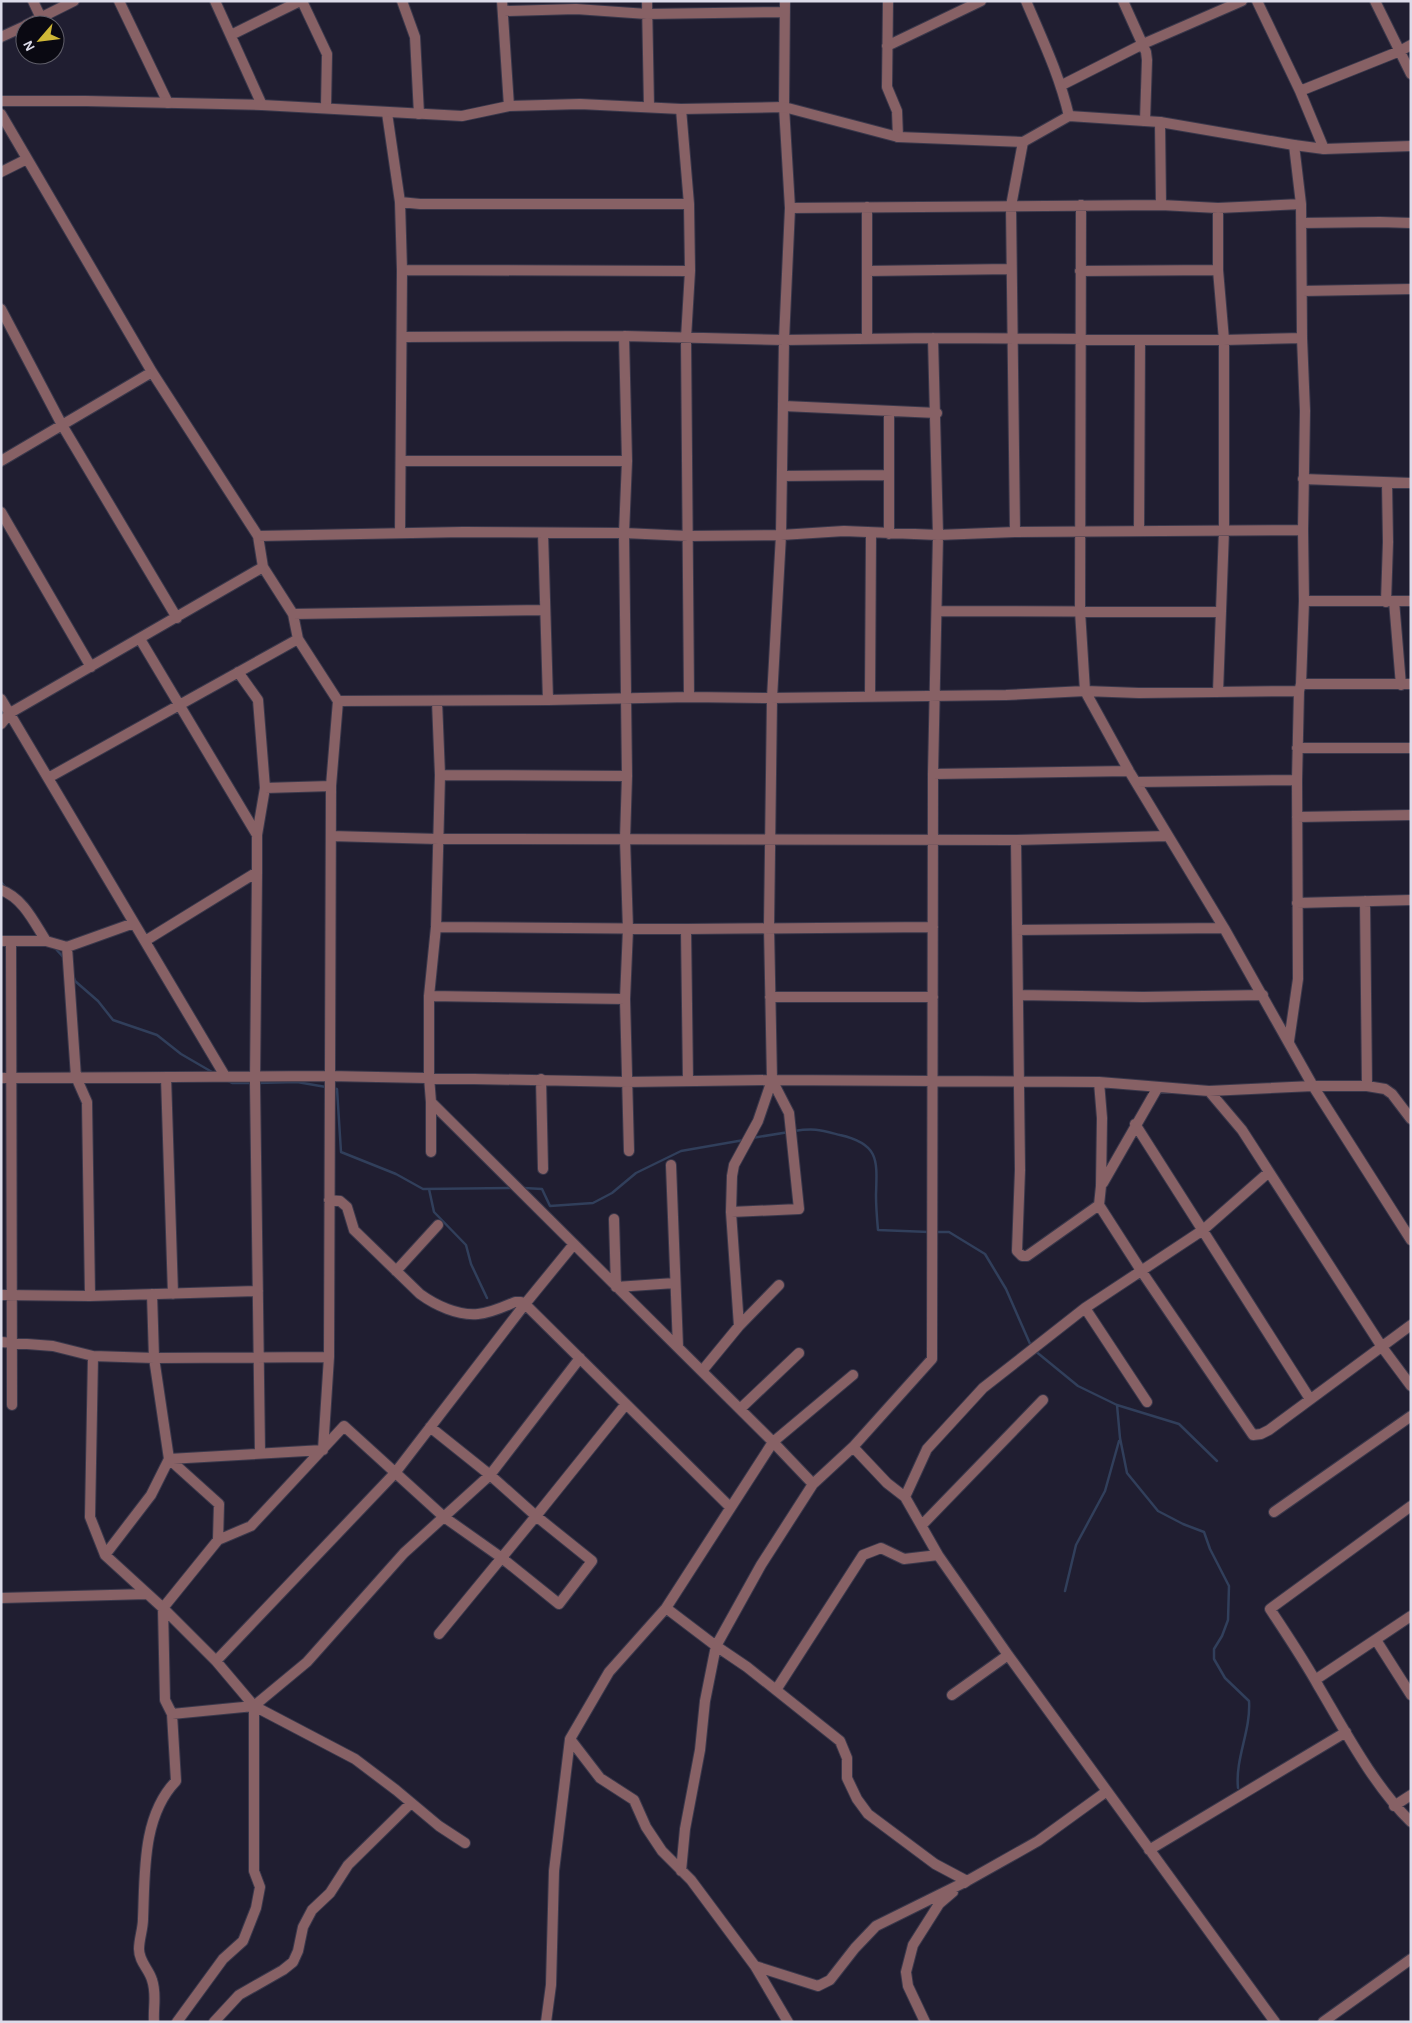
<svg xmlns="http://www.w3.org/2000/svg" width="1412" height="2023" font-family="'Alegreya Sans',sans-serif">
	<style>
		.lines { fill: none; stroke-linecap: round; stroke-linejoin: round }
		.stream { stroke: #313f5b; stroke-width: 2.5 }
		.minor-casing { stroke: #3a384b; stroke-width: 12 }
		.tertiary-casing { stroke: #3a384b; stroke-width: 12 }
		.minor { stroke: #876165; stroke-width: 10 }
		.tertiary { stroke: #876165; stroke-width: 10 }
	</style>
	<rect width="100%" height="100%" fill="#201e31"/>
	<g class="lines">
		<path class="stream" d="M 1,882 L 6,888
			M 54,947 L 65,959
			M 74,978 L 75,981 L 98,1001 L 113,1020 L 157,1035 L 181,1054 L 212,1072
			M 228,1081 L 232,1083 L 252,1083
			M 257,1083 L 297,1082 L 326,1087
			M 332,1088 L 337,1089 L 341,1152 L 396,1174 L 423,1189 L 513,1188
			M 794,1131 C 815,1128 820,1130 840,1135 C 880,1144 877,1161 876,1195 C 876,1207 877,1219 878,1230 L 929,1232
			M 752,1138 L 789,1132
			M 524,1188 L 542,1189 L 550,1206 L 593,1203 L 612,1193 L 636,1173 L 681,1151 L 744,1140
			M 429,1189 L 434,1212 L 466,1245 L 471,1264 L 487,1298
			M 934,1232 L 949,1232 L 985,1254 L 1006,1289 L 1031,1346
			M 1034,1350 L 1078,1386 L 1117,1405 L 1120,1438 L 1127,1473 L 1158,1511 L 1183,1524 L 1204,1532 L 1210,1549 L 1229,1586 L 1228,1620 L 1222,1636 L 1214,1649 L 1214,1659 L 1225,1678 L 1249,1701 C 1251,1731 1235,1758 1238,1788
			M 1117,1405 L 1179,1424 L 1217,1461
			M 1065,1591 L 1076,1545 L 1105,1491 L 1119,1441"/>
		<g class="minor-casing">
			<path id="minor" d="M 33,1 L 41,18
				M 119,1 L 168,103
				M 215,1 L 262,105
				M 302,1 L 327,54 L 326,107
				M 402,1 L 415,37 L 419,114
				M 502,1 L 509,106
				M 647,1 L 649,107
				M 888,1 L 887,87 L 897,111 L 898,137
				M 1026,1 C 1043,41 1059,74 1069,116
				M 1123,1 L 1146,52 L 1147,60 L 1145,121
				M 1257,1 L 1300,91 L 1324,149
				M 1375,1 L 1411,74
				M 504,11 L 576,9 L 647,14 L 785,12
				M 26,25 L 74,1
				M 231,35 L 300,1
				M 1,37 L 25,26
				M 887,46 L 981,1
				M 1062,85 L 1143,44 L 1242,1
				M 1300,91 L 1400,51 L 1411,45
				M 681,109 L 689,204 L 690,271 L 686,338 L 689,697
				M 387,113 L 400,202 L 402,270 L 400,533
				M 1,114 L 152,372 L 258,536 L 263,567 L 293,614 L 298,639 L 338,701 L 331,786 L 329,1357 L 323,1450 L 169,1459
				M 1160,122 L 1161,205
				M 1,172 L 27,159
				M 400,202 L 420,204 L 689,204
				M 1081,205 L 1080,611 L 1085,691 L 1129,771 L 1224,928 L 1313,1086 L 1411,1240
				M 867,207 L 867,338
				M 790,208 L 1161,205 L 1218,208 L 1301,204
				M 1301,223 L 1380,222 L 1411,223
				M 402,270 L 690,271
				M 867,271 L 1011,269
				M 1080,271 L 1218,270
				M 1302,291 L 1411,289
				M 1,309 L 62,425 L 177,618
				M 624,336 L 627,461 L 624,533 L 627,776 L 625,839 L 628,929 L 625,999 L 629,1151
				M 403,337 L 624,336 L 784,340 L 933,338 L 1224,340 L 1302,338
				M 784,406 L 937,413
				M 889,411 L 889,534
				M 1,461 L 152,372
				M 401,461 L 627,461
				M 782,476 L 888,475
				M 1303,479 L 1411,483
				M 1,512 L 91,667
				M 1139,531 L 1140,340
				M 1015,532 L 1011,206 L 1023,142
				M 543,533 L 548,700
				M 258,536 L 463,532 L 624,533 L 688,536 L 781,535 L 844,531 L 938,535 L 1015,532 L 1303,530 L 1305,411 L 1302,338 L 1301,204 L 1294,145
				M 1304,601 L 1411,601
				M 1394,601 L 1401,685
				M 1386,602 L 1388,542 L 1387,483
				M 938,611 L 1221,612
				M 293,614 L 545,610
				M 140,639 L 257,835
				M 238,672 L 258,700 L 265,788 L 257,835 L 257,872 L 255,1083 L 260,1453
				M 1301,684 L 1411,684
				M 1218,692 L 1224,530 L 1224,340 L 1218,270 L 1218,208
				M 870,696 L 871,534
				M 1,699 L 225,1076
				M 338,701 L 548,700 L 689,697 L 772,698 L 1006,695 L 1085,691 L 1139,693 L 1299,691
				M 1,724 L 10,713 L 263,567
				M 1297,748 L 1411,748
				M 933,774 L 1129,771
				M 440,775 L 627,776
				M 48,778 L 298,639
				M 1136,782 L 1297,780
				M 265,788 L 331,786
				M 1297,817 L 1411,815
				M 331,836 L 438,839 L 1016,840 L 1168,836
				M 1016,840 L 1020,1170 L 1017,1251 L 1022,1256 L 1027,1256 L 1099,1205
				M 1,890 C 23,898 34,922 46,941
				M 1365,901 L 1367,1086
				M 1297,903 L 1411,900
				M 436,927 L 686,929 L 933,927
				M 686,929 L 688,1081
				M 1017,930 L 1224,928
				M 1,941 L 46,941 L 67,947 L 134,923
				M 11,941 L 12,1405
				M 145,941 L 257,872
				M 67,947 L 76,1077 L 87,1102 L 90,1296
				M 1018,995 L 1143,997 L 1263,995
				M 429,996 L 625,999
				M 770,997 L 933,997
				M 1289,1041 L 1298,979 L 1297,780 L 1299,691 L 1301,684 L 1304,601 L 1303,530
				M 166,1077 L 173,1294
				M 1,1078 L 329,1076 L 627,1082 L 772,1080 L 1099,1082 L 1209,1091 L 1313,1086 L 1367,1086 L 1385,1089 L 1392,1094 L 1411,1119
				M 541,1079 L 543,1169
				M 1099,1082 L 1102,1118 L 1101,1186 L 1099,1205 L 1142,1272 L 1253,1435 L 1261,1434 L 1269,1430 L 1411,1325
				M 1209,1091 L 1242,1130 L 1382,1347 L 1411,1386
				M 431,1102 L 773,1442 L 813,1484
				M 1135,1124 L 1310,1399
				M 431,1152 L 431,1102 L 429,1077 L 429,996 L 436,927 L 440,775 L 437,701
				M 671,1165 L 678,1347
				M 1103,1183 L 1158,1087
				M 329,1200 L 340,1201 L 347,1207 L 354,1230 L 420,1294 C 435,1305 458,1316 478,1314 C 491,1313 503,1307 515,1302 L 521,1302 L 525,1304 L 730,1507
				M 731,1212 L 799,1209 L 789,1113 L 772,1080
				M 614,1219 L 616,1287 L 675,1283
				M 396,1271 L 438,1225
				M 1,1295 L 90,1296 L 258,1291
				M 1085,1308 L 1147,1402
				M 739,1326 L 731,1212 L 732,1176 L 734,1165 L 758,1121 L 772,1080 L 769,927 L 772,698 L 781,535 L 784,340 L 790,208 L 784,107 L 785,1
				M 1,1342 L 53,1346 L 93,1356 L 154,1358 L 329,1357
				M 93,1356 L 90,1517 L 105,1555 L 163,1608 L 216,1661 L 254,1706 L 355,1759 L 396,1790 L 439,1826 L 465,1843
				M 702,1371 L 739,1326 L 779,1285
				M 740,1409 L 799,1353
				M 430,1427 L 490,1475 L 580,1358
				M 853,1447 L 887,1483 L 905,1497 L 938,1555 L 1008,1655 L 1275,2022
				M 169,1459 L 219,1504 L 218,1540
				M 905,1497 L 927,1449 L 983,1388 L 1085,1308 L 1203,1230 L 1269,1172
				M 1411,1506 L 1270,1609 C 1287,1635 1304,1660 1319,1687 C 1345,1731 1374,1786 1411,1822
				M 1274,1512 L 1411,1416
				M 922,1525 L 1043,1400
				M 105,1555 L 151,1495 L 169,1459 L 154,1358 L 152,1294
				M 1,1598 L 147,1594
				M 666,1608 L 716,1646 L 747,1667 L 840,1741 L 847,1758 L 847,1778 L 857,1799 L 868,1814 L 935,1864 L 967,1881 L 964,1883
				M 1376,1640 L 1411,1695
				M 216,1661 L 395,1473 L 525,1304 L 574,1244
				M 1315,1680 L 1411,1616
				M 776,1690 L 863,1555 L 881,1548 L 904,1559 L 938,1555
				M 952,1695 L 1008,1655
				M 172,1714 L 254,1706 L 307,1662 L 404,1553 L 490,1475 L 536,1516 L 626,1404
				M 570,1739 L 600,1778 L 634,1800 L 646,1827 L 662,1851 L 691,1880 L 755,1966 L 818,1986 L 830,1980 L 855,1948 L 876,1926 L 967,1881 L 1038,1841 L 1107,1791
				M 1394,1806 L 1411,1795
				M 1149,1850 L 1346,1732
				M 681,1871 L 685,1829 L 700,1750 L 705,1701 L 716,1646 L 761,1565 L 813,1484 L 853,1447 L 932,1359 L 933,774 L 938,535 L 933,338
				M 755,1966 L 788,2022
				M 154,2022 C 153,2007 157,1994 152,1980 C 149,1969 139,1962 139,1949 C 139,1939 143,1929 143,1919 C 145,1873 142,1816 176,1781 L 172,1714 L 165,1700 L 163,1608 L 218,1540 L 251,1526 L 344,1426 L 444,1517 L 502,1558 L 559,1604 L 592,1561 L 536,1516 L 439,1634
				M 177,2022 L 223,1959 L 243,1941 L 256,1908 L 260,1887 L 254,1871 L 254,1706
				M 214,2022 L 239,1995 L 283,1970 L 293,1962 L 298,1951 L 303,1927 L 312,1910 L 330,1893 L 348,1865 L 411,1803
				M 546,2022 L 551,1985 L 554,1871 L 570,1739 L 609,1672 L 666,1608 L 773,1442 L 853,1375
				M 925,2022 L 908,1986 L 906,1972 L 913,1945 L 939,1904 L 953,1892
				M 1323,2022 L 1411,1959"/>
		</g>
		<g class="tertiary-casing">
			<path id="tertiary" d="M 1,101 L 86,101 L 262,105 L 462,116 L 509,106 L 580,104 L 681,109 L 784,107 L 898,137 L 1023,142 L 1069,116 L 1160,122 L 1294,145 L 1324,149 L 1411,146"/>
		</g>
		<use href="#minor" class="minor"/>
		<use href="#tertiary" class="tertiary"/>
	</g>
	<rect width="1412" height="2023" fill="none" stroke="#dcdbe9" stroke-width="5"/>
	<g transform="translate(40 40) rotate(242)"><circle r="24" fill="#0a0912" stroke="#5e5d68"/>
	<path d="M0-4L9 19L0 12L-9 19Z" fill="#d0b837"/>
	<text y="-8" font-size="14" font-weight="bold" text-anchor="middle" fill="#dcdbe9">N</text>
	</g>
</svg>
